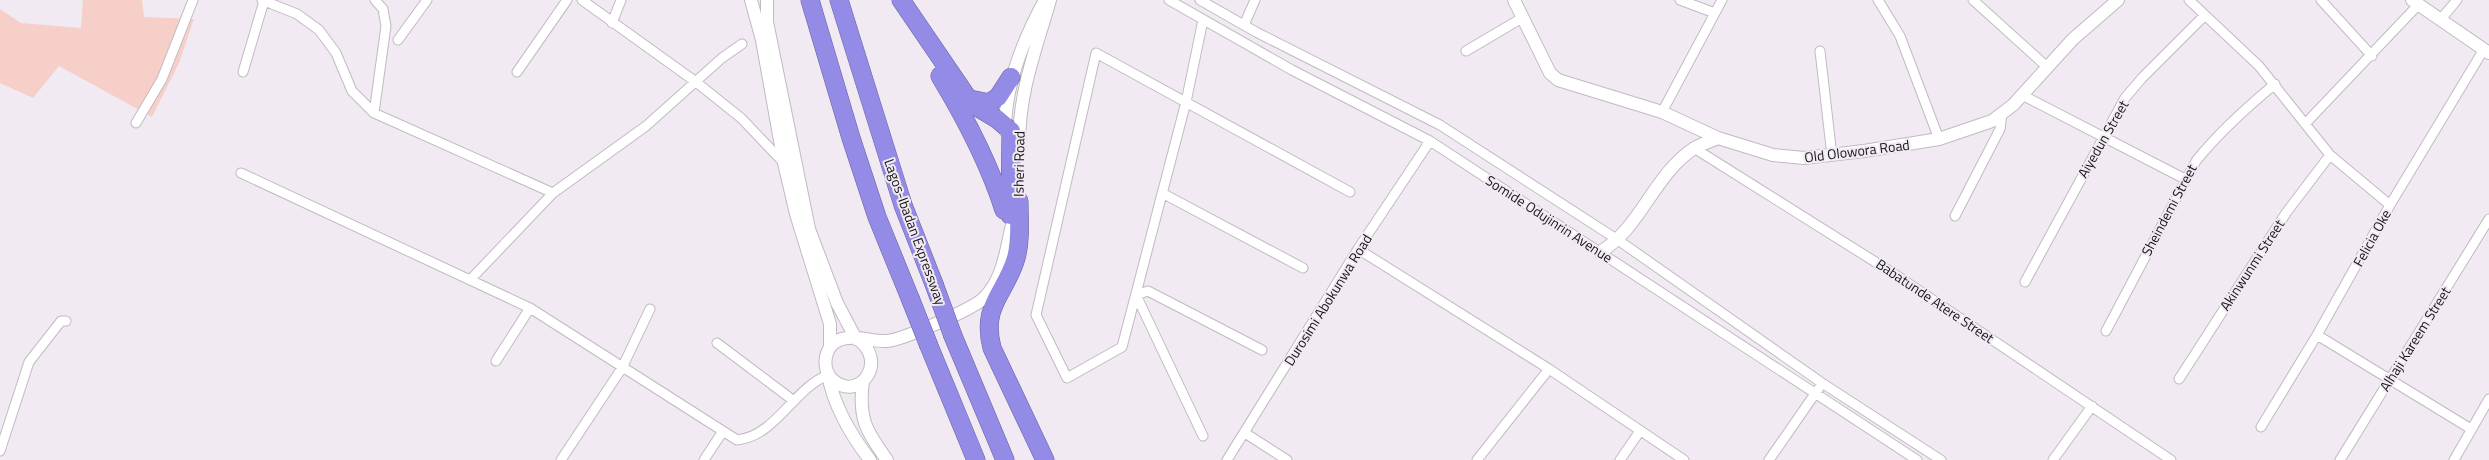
<svg xmlns="http://www.w3.org/2000/svg" width="2489" height="460" font-family="'Titillium Web',sans-serif">
	<style>
		.green { fill: #f7cfc9 }
		.lines { fill: none; stroke-linecap: round; stroke-linejoin: round }
		.street-casing { stroke: #c1bac2; stroke-width: 11 }
		.secondary-casing { stroke: #c1bac2; stroke-width: 14 }
		.highway-casing { stroke: #68629e; stroke-width: 19 }
		.street { stroke: #fff; stroke-width: 9 }
		.secondary { stroke: #fff; stroke-width: 12 }
		.highway { stroke: #938be6; stroke-width: 18 }
		.highway-bridge-casing { stroke: #68629e; stroke-width: 19; stroke-linecap: butt }
		.highway-bridge { stroke: #938be6; stroke-width: 18 }
		.labels { text-anchor: middle; stroke-width: 4; stroke-linejoin: round; paint-order: stroke }
		.street-label { font-size: 14px; fill: #171518; stroke: #f1eaf3 }
	</style>
	<rect width="100%" height="100%" fill="#f1eaf3"/>
	<path class="green" d="M 83,0 L 142,0 L 144,17 L 194,19 L 179,63 L 152,117 L 59,66 L 33,98 L 0,83 L 0,9 L 21,23 L 81,28 Z"/>
	<g class="lines">
		<g class="street-casing">
			<path id="street" d="M 262,0 L 297,14 L 319,30 L 336,53 L 352,91 L 374,113 L 553,193
				M 582,0 L 696,82 L 741,118 L 783,162
				M 1169,0 L 1292,70 L 1430,141 L 1917,460
				M 1200,0 L 1256,32 L 1440,125 L 1618,240 L 1822,383 L 1941,460
				M 1680,0 L 1715,13
				M 1878,0 L 1900,36 L 1939,139
				M 1973,0 L 2046,66
				M 2189,0 L 2259,66 L 2330,155 L 2390,205
				M 2321,0 L 2372,56
				M 2441,19 L 2457,0
				M 1203,20 L 1186,102 L 1122,347 L 1067,378 L 1036,315 L 1096,53 L 1350,192
				M 612,23 L 621,0
				M 1244,25 L 1255,0
				M 398,40 L 427,0
				M 1466,51 L 1522,18
				M 1820,51 L 1832,156
				M 243,72 L 264,1
				M 517,72 L 567,0
				M 2022,95 L 2185,179
				M 1662,112 L 1722,0
				M 374,113 L 386,26 L 383,9 L 375,0
				M 136,123 L 162,79 L 193,0
				M 2305,124 L 2419,4
				M 1694,148 L 1896,275 L 2171,460
				M 241,173 L 530,308 L 737,440 C 776,436 794,388 828,375
				M 1162,193 L 1303,268
				M 1955,216 L 2000,129 L 2002,114
				M 1358,249 L 1549,369 L 1684,460
				M 471,279 L 553,193 L 646,126 L 722,58 L 742,44
				M 2025,282 L 2125,98 L 2142,78 L 2205,15
				M 2106,331 L 2196,161 C 2219,132 2246,108 2275,84
				M 2317,335 L 2471,429
				M 717,343 L 794,401
				M 496,361 L 530,308
				M 2179,379 L 2286,213 L 2330,155
				M 2261,427 L 2317,335 L 2390,205 L 2484,49
				M 1245,433 L 1287,460
				M 1203,436 L 1136,295 L 1148,291 L 1262,350
				M 0,451 L 29,362 L 61,321 L 66,321
				M 561,460 L 622,368 L 650,309
				M 704,460 L 723,431
				M 1227,460 L 1358,249 L 1430,141
				M 1477,460 L 1549,369
				M 1620,460 L 1640,431
				M 1769,460 L 1819,388
				M 2053,460 L 2092,406
				M 2340,460 L 2489,219
				M 2454,460 L 2489,399"/>
		</g>
		<g class="secondary-casing">
			<path id="secondary" d="M 751,0 L 762,40 L 784,163 L 796,214 L 830,324 L 830,347
				M 767,0 L 767,22 L 809,229 L 837,303 L 856,339
				M 1514,0 L 1550,73 L 1558,80 L 1662,112 L 1718,138 L 1773,155 L 1804,158 L 1864,151 L 1939,139 L 1992,121 L 2013,105 L 2073,39 L 2118,0
				M 2412,0 L 2489,53
				M 1005,130 C 1005,85 1023,40 1045,0
				M 1019,144 C 1019,91 1036,49 1050,0
				M 1600,252 C 1640,229 1654,175 1693,149 C 1700,144 1710,142 1718,138
				M 859,340 C 888,363 859,401 834,381 C 821,371 823,347 839,340 C 853,334 872,342 887,341 C 902,340 973,309 984,298 C 1007,275 1006,240 1016,211
				M 828,375 C 834,406 850,434 870,460
				M 863,381 C 858,418 866,431 887,460"/>
		</g>
		<g class="highway-casing">
			<path id="highway" d="M 810,0 L 851,138 L 877,217 L 910,298
				M 839,0 L 903,205 L 934,284
				M 901,0 L 972,104 L 997,119 L 1011,131 L 1010,215
				M 940,76 C 966,119 989,163 1004,210
				M 970,99 L 989,103 L 998,97 L 1011,77
				M 1019,201 C 1019,219 1021,241 1016,258 C 1005,295 981,305 992,348 L 1045,460
				M 953,336 L 1005,460
				M 929,346 L 976,460"/>
		</g>
		<use href="#street" class="street"/>
		<use href="#secondary" class="secondary"/>
		<use href="#highway" class="highway"/>
		<g class="highway-bridge-casing">
			<path id="highway-bridge" d="M 934,284 L 953,336
				M 910,298 L 929,346"/>
		</g>
		<use href="#highway-bridge" class="highway-bridge"/>
	</g>
	<g class="labels">
		<g class="street-label">
			<text transform="translate(2103 139) rotate(-60)" y="5">Aiyedun Street</text>
			<text transform="translate(1857 151) rotate(-7)" y="5">Old Olowora Road</text>
			<text transform="translate(1019 164) rotate(-89)" y="5">Isheri Road</text>
			<text transform="translate(2169 210) rotate(-62)" y="5">Sheindemi Street</text>
			<text transform="translate(1549 219) rotate(33)" y="5">Somide Odujinrin Avenue</text>
			<text transform="translate(915 232) rotate(70)" y="5">Lagos-Ibadan Expressway</text>
			<text transform="translate(2372 238) rotate(-61)" y="5">Felicia Oke</text>
			<text transform="translate(2252 265) rotate(-57)" y="5">Akinwunmi Street</text>
			<text transform="translate(1328 300) rotate(-58)" y="5">Durosimi Abokunwa Road</text>
			<text transform="translate(1935 301) rotate(34)" y="5">Babatunde Atere Street</text>
			<text transform="translate(2415 339) rotate(-58)" y="5">Alhaji Kareem Street</text>
		</g>
	</g>
</svg>
